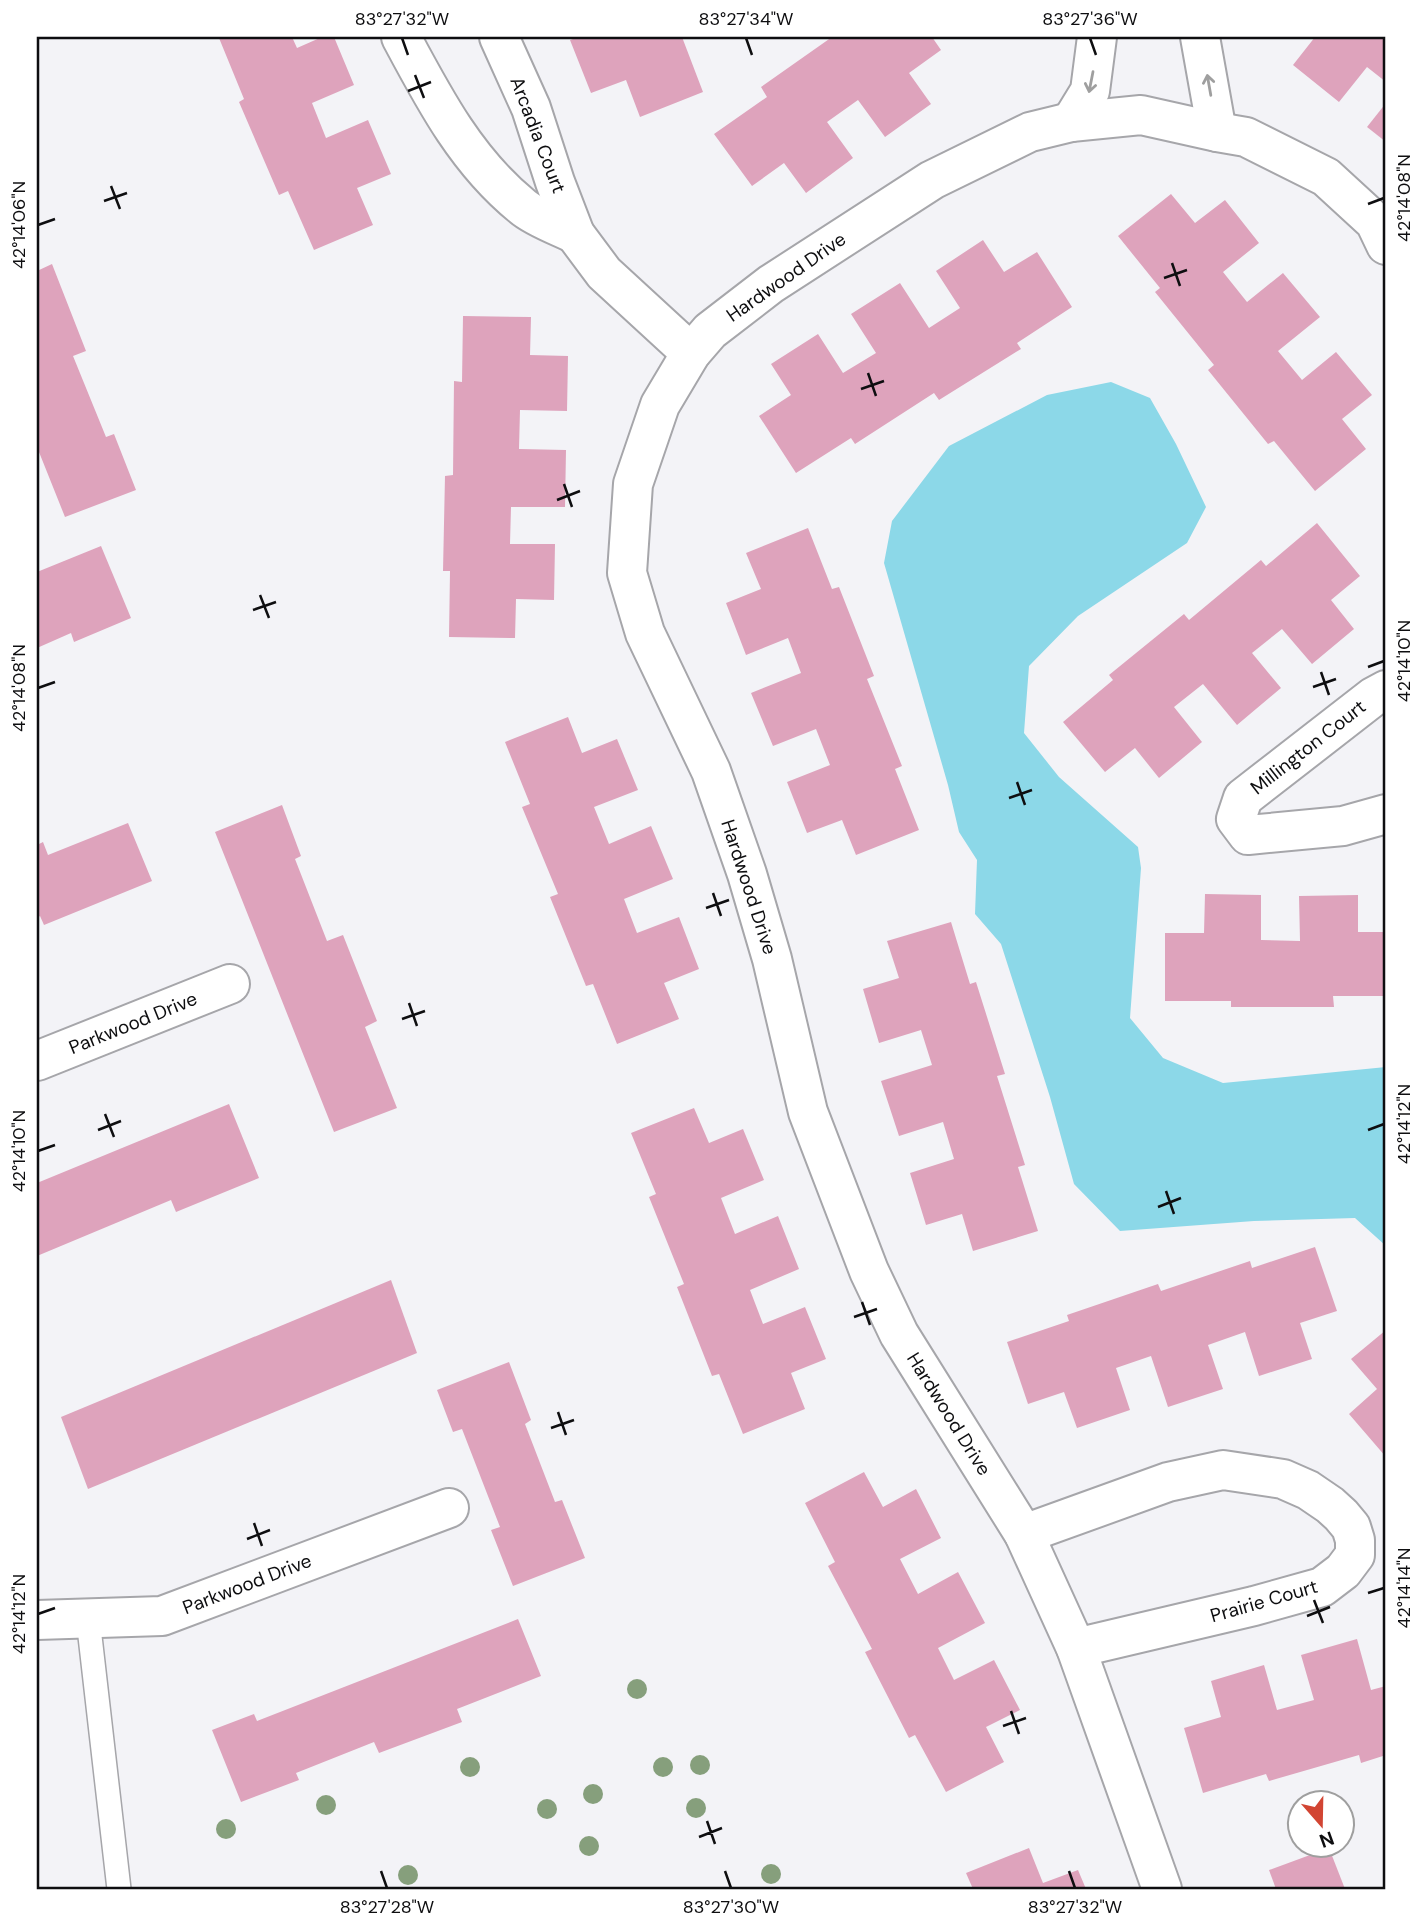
<svg xmlns="http://www.w3.org/2000/svg" width="1423" height="1926" font-family="'DM Sans',sans-serif">
<style>
.water{fill:#8cd8e8}
.building{fill:#dea3bc}
.lines{fill:none;stroke-linecap:round;stroke-linejoin:round}
.lane-casing{stroke:#a6a6aa;stroke-width:26}
.street-casing{stroke:#a6a6aa;stroke-width:42}
.lane{stroke:#fff;stroke-width:23}
.street{stroke:#fff;stroke-width:38}
.tree{fill:#869f7c}
.oneway{stroke:#9f9f9f}
.ticks{fill:none;stroke:#0e0e10;stroke-width:2.5}
.labels{text-anchor:middle;dominant-baseline:central;stroke-width:6;stroke-linejoin:round;paint-order:stroke}
.street-label{font-size:19px;fill:#0e0e10;stroke:#fff}
.neatline{fill:none;stroke:#0e0e10;stroke-width:2.5}
.ticks-label{font-size:18px;text-anchor:middle;fill:#0e0e10}
</style>
<rect width="100%" height="100%" fill="#f3f3f7"/>
<polygon class="water" points="1111,382 1150,398 1176,444 1206,507 1187,543 1078,616 1029,666 1024,733 1059,777 1138,847 1141,868 1130,1018 1163,1058 1223,1083 1386,1067 1386,1246 1355,1218 1254,1221 1120,1231 1074,1184 1050,1097 1001,944 975,914 977,860 959,832 948,785 884,563 892,521 949,446 1047,395"/>
<g class="building">
<polygon points="221,37 292,37 297,48 322,37 334,37 354,85 312,103 326,138 368,120 391,174 357,188 373,225 314,250 288,191 279,195 239,102 244,99 219,38"/>
<polygon points="579,37 682,37 703,92 640,117 626,80 591,93 570,40"/>
<polygon points="832,37 932,37 941,50 909,73 931,104 885,137 858,100 827,122 853,158 806,193 784,163 752,186 714,134 767,97 761,87"/>
<polygon points="1315,37 1386,37 1386,82 1367,67 1339,102 1293,65"/>
<polygon points="1386,103 1386,142 1367,127"/>
<polygon points="1171,194 1195,223 1225,200 1259,243 1223,272 1247,302 1283,273 1320,317 1278,351 1302,380 1336,352 1372,395 1342,419 1366,449 1315,491 1274,441 1268,444 1208,370 1214,365 1155,292 1160,288 1118,236"/>
<polygon points="983,240 1004,272 1037,252 1072,307 1017,343 1021,349 939,400 934,393 855,444 851,438 796,473 759,416 791,395 771,364 818,334 843,373 876,353 851,314 900,283 929,328 960,308 936,271"/>
<polygon points="52,264 86,351 73,356 106,437 114,434 136,490 65,517 37,447 37,271"/>
<polygon points="463,316 531,317 530,355 568,356 567,411 520,410 519,449 566,450 565,507 511,507 510,544 555,544 554,600 516,599 515,638 449,637 450,571 443,571 445,476 453,475 454,381 462,382"/>
<polygon points="1317,523 1360,576 1331,600 1354,629 1312,664 1282,629 1252,653 1281,688 1237,725 1203,684 1174,707 1202,742 1159,778 1135,748 1105,772 1063,722 1113,680 1109,675 1184,614 1189,620 1261,560 1266,566"/>
<polygon points="808,528 832,589 839,587 874,676 867,679 902,766 895,769 919,830 856,855 842,820 807,833 787,782 830,765 816,729 773,746 751,693 801,673 788,638 746,655 726,603 761,589 746,553"/>
<polygon points="101,546 131,618 74,642 71,633 37,648 37,572"/>
<polygon points="568,717 582,753 617,739 638,790 594,807 609,844 651,826 673,879 624,899 637,933 679,917 699,969 664,983 679,1019 617,1044 593,984 586,986 550,897 558,894 522,807 530,804 505,742"/>
<polygon points="282,805 301,856 295,859 327,941 343,935 377,1021 365,1027 397,1108 334,1132 215,832"/>
<polygon points="128,823 152,881 44,925 40,916 37,918 37,845 43,842 48,855"/>
<polygon points="1205,894 1261,895 1261,940 1300,941 1299,896 1358,895 1358,932 1386,932 1386,996 1333,996 1334,1007 1231,1007 1231,1001 1165,1001 1165,933 1204,933"/>
<polygon points="951,922 970,984 976,982 1005,1074 997,1076 1025,1165 1018,1167 1038,1231 973,1251 962,1214 926,1225 910,1173 954,1159 943,1122 899,1136 881,1081 932,1065 921,1030 879,1043 863,989 899,978 887,941"/>
<polygon points="229,1104 259,1178 176,1212 171,1200 37,1256 37,1183"/>
<polygon points="694,1108 709,1143 743,1129 764,1180 721,1198 735,1234 778,1216 799,1269 750,1290 763,1324 805,1307 826,1359 791,1373 805,1409 743,1434 719,1374 712,1376 677,1287 684,1284 649,1197 656,1194 631,1133"/>
<polygon points="1315,1247 1337,1311 1300,1323 1312,1359 1259,1376 1245,1332 1208,1345 1223,1389 1168,1407 1151,1356 1116,1368 1130,1410 1077,1428 1064,1392 1028,1404 1007,1342 1069,1321 1067,1315 1158,1284 1161,1291 1250,1261 1252,1268"/>
<polygon points="391,1280 417,1353 88,1489 61,1417"/>
<polygon points="1386,1330 1386,1457 1349,1414 1377,1389 1351,1359"/>
<polygon points="509,1362 531,1420 525,1424 555,1502 562,1500 585,1558 513,1586 491,1530 500,1527 462,1429 453,1432 437,1390"/>
<polygon points="864,1472 883,1507 916,1489 941,1538 900,1559 918,1594 958,1572 985,1623 938,1648 954,1680 994,1660 1020,1710 986,1727 1004,1762 946,1792 915,1735 909,1738 865,1652 872,1649 828,1566 835,1562 805,1503"/>
<polygon points="518,1619 541,1676 457,1709 462,1722 379,1753 374,1742 296,1773 299,1780 241,1802 212,1730 254,1714 257,1721"/>
<polygon points="1357,1639 1371,1690 1386,1686 1386,1755 1361,1763 1359,1755 1269,1781 1266,1774 1203,1793 1184,1728 1221,1717 1211,1681 1264,1665 1277,1710 1314,1700 1301,1655"/>
<polygon points="1029,1848 1043,1883 1078,1870 1086,1889 973,1889 966,1873"/>
<polygon points="1329,1848 1345,1889 1276,1889 1269,1870"/>
</g>
<g class="lines">
<defs>
<polyline id="lane" points="88,1619 119,1889"/>
<g id="street">
<path d="M401,37C434,99 467,162 523,207C536,218 559,226 575,234"/>
<polyline points="499,37 531,108 555,182 575,234 604,273 691,353"/>
<polyline points="1200,37 1217,132"/>
<polyline points="1071,122 1090,91 1097,37"/>
<polyline points="1386,690 1373,697 1243,798 1236,819 1248,835 1343,826 1386,814"/>
<polyline points="37,1061 230,984"/>
<polyline points="1024,1534 1168,1482 1223,1470 1283,1479 1308,1490 1330,1505 1341,1515 1351,1527 1355,1540 1355,1555 1343,1571 1322,1587 1254,1606 1076,1648"/>
<polyline points="37,1620 162,1616 449,1508"/>
<polyline points="1162,1889 1076,1648 1024,1534 899,1334 869,1271 808,1112 772,959 747,874 711,771 645,633 627,573 633,484 660,405 691,353 710,331 771,284 932,180 1030,132 1071,122 1141,115 1217,132 1246,137 1326,177 1375,222 1386,245"/>
</g>
</defs>
<use href="#lane" class="lane-casing"/>
<use href="#street" class="street-casing"/>
<use href="#lane" class="lane"/>
<use href="#street" class="street"/>
</g>
<g class="tree">
<circle cx="637" cy="1689" r="10"/>
<circle cx="700" cy="1765" r="10"/>
<circle cx="470" cy="1767" r="10"/>
<circle cx="663" cy="1767" r="10"/>
<circle cx="593" cy="1794" r="10"/>
<circle cx="326" cy="1805" r="10"/>
<circle cx="696" cy="1808" r="10"/>
<circle cx="547" cy="1809" r="10"/>
<circle cx="226" cy="1829" r="10"/>
<circle cx="589" cy="1846" r="10"/>
<circle cx="771" cy="1874" r="10"/>
<circle cx="408" cy="1875" r="10"/>
</g>
<defs><path id="oneway-shaft" d="M-6 0H5M1.5-3L5.5 0L1.5 3" fill="none" stroke-width="1.6" stroke-linecap="round" stroke-linejoin="round" transform="scale(1.75)"/></defs>
<g class="oneway">
<use href="#oneway-shaft" transform="translate(1091 82) rotate(101)"/>
<use href="#oneway-shaft" transform="translate(1209 85) rotate(-100)"/>
</g>
<path class="ticks" d="M402,38L408,55M746,38L752,55M1090,38L1096,55M415,75L424,98M408,91L431,82M111,186L120,209M104,201L127,193M1368,204L1384,198M38,225L55,219M1172,263L1180,286M1164,278L1187,270M868,373L876,396M861,389L884,381M564,484L572,507M557,500L580,491M260,595L269,618M253,610L276,602M1368,667L1384,661M1321,672L1329,695M1313,687L1336,679M38,688L55,682M1017,782L1025,805M1009,798L1032,790M713,893L721,916M706,908L729,900M409,1003L417,1026M402,1019L425,1011M105,1114L114,1137M98,1130L121,1121M1368,1130L1384,1124M38,1151L55,1145M1166,1191L1174,1214M1158,1207L1181,1198M862,1302L870,1325M854,1317L877,1309M558,1412L566,1435M551,1428L574,1420M254,1523L262,1546M247,1539L270,1530M1368,1593L1384,1588M1314,1600L1323,1623M38,1614L55,1608M1307,1616L1330,1607M1011,1711L1019,1734M1003,1726L1026,1718M707,1821L715,1844M699,1837L722,1828M381,1871L387,1888M725,1871L731,1888M1069,1871L1075,1888"/>
<g class="labels">
<g class="street-label">
<text transform="translate(538 135) rotate(69)">Arcadia Court</text>
<text transform="translate(786 277) rotate(-35)">Hardwood Drive</text>
<text transform="translate(1308 747) rotate(-38)">Millington Court</text>
<text transform="translate(749 887) rotate(72)">Hardwood Drive</text>
<text transform="translate(133 1023) rotate(-22)">Parkwood Drive</text>
<text transform="translate(949 1414) rotate(58)">Hardwood Drive</text>
<text transform="translate(247 1584) rotate(-21)">Parkwood Drive</text>
<text transform="translate(1264 1601) rotate(-16)">Prairie Court</text>
</g>
</g>
<rect width="1423" height="1926" fill="none" stroke="#ffffff" stroke-width="77"/>
<g transform="translate(1321 1824) rotate(160)"><circle r="33" fill="#ffffff" stroke="#9f9f9f" stroke-width="2"/>
<path d="M0-5L12 26L0 18L-12 26Z" fill="#d24533"/>
<text y="-10" font-size="19" font-weight="bold" text-anchor="middle" fill="#0e0e10">N</text>
</g>
<rect x="38" y="38" width="1346" height="1850" class="neatline"/>
<g class="ticks-label">
<text x="402" y="25">83°27'32"W</text>
<text x="746" y="25">83°27'34"W</text>
<text x="1090" y="25">83°27'36"W</text>
<text transform="translate(1404 198) rotate(-90)" y="6">42°14'08"N</text>
<text transform="translate(19 225) rotate(-90)" y="6">42°14'06"N</text>
<text transform="translate(1404 661) rotate(-90)" y="6">42°14'10"N</text>
<text transform="translate(19 688) rotate(-90)" y="6">42°14'08"N</text>
<text transform="translate(1404 1124) rotate(-90)" y="6">42°14'12"N</text>
<text transform="translate(19 1151) rotate(-90)" y="6">42°14'10"N</text>
<text transform="translate(1404 1588) rotate(-90)" y="6">42°14'14"N</text>
<text transform="translate(19 1614) rotate(-90)" y="6">42°14'12"N</text>
<text x="387" y="1913">83°27'28"W</text>
<text x="731" y="1913">83°27'30"W</text>
<text x="1075" y="1913">83°27'32"W</text>
</g>
</svg>
